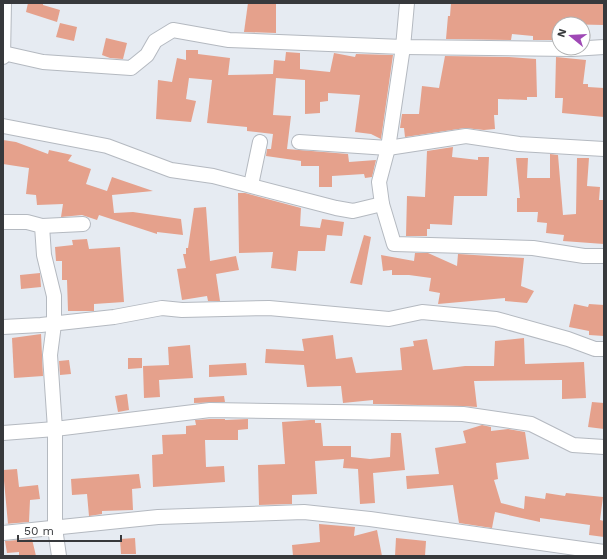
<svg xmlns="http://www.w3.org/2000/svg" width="607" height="559" font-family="'Work Sans',sans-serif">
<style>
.building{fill:#e5a18c}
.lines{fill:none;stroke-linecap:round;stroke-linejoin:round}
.minor-casing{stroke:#b4b9c0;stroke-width:16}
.minor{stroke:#fff;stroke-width:14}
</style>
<rect width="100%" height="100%" fill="#e6ebf2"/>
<g class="building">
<polygon points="28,3 43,3 43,5 60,10 57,22 26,12"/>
<polygon points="248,3 276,3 276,33 244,32"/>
<polygon points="451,3 550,4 604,3 604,25 559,24 559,40 533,40 533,36 512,34 511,40 446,39 448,16 450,16"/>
<polygon points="60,23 77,27 74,41 56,37"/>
<polygon points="106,38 127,43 123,59 110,58 102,55"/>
<polygon points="186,50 198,50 198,54 230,58 228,75 273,74 274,60 285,61 286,52 300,53 300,69 330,72 334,53 355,57 356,54 393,55 381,139 371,134 355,132 360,95 328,93 328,101 320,102 320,113 305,114 305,80 276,78 273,115 291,116 287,149 348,154 349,162 376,160 372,177 365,178 364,174 332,176 332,187 319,187 319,166 301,166 301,161 266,156 267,149 271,149 273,134 247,131 247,127 207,123 212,80 189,78 186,99 196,101 191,122 156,119 158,80 172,82 177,58 186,60"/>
<polygon points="445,56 509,57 536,59 537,97 527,97 527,100 498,99 498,115 494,115 495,129 484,130 465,128 405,137 404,128 400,128 402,114 419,114 422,86 439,88"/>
<polygon points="556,57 586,60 583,84 588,84 588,87 604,88 604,117 562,113 563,98 555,98"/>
<polygon points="3,140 16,142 48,154 49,150 72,155 68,161 91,169 86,184 107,191 112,177 153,191 112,195 114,213 133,212 181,219 183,235 157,232 157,234 99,215 97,220 82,215 61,217 63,204 37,205 36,195 26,194 29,168 3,164"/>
<polygon points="453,147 452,157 478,160 478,157 489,157 487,196 454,196 452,225 430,224 430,229 427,229 427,236 406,236 407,196 425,197 427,151"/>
<polygon points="550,154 558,155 563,215 576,214 577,158 589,158 587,186 600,187 599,200 604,200 604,244 563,241 564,235 546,233 547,223 537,222 538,212 517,212 517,198 520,198 516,158 528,158 527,178 550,178"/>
<polygon points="238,193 245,193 301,208 300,226 320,228 322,219 344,222 342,236 327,235 325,251 298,251 296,271 271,268 273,252 239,253"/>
<polygon points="206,207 210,261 236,256 239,270 216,274 220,301 208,301 207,296 182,300 177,269 186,268 183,254 186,254 186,248 188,248 194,208"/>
<polygon points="364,235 371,237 362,285 350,283"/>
<polygon points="87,239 89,249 120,247 124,302 94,304 94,311 68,311 67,280 62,280 62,261 56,261 55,247 73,245 72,240"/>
<polygon points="415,253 428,253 457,266 458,254 524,258 521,286 534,291 527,303 505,301 505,298 438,304 440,293 429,291 431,278 409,275 392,275 392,270 383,271 381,255 414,261"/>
<polygon points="40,273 41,287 21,289 20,275"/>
<polygon points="574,304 588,307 589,304 604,305 604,336 589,335 589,331 569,327"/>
<polygon points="41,334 43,376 14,378 12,338"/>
<polygon points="333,335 336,359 352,357 356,373 402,370 400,348 414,346 413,341 427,339 433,370 465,366 494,366 495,341 524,338 525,364 584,362 586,398 562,399 562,380 474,381 477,407 463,406 373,404 373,400 343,403 341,386 307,387 304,365 265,363 266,349 304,351 302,339"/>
<polygon points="190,345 193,378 159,380 160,397 144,398 143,366 169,365 168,347"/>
<polygon points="128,358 142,358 142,368 128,369"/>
<polygon points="69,360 71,374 60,375 59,361"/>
<polygon points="246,363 247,375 209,377 209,365"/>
<polygon points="127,394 129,410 118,412 115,396"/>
<polygon points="224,396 225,402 194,403 194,398"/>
<polygon points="592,402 604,403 604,429 588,427"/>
<polygon points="210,419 225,419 225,420 248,419 248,429 238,430 238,440 205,440 206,467 224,466 225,482 153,487 152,455 163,454 162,435 186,434 186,426 196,425 195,420"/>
<polygon points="310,420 315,420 315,423 321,423 323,446 351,446 351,457 370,459 390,457 391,433 401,433 405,470 373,473 375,503 360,504 358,469 343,468 344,459 315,461 317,494 292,495 292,504 259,505 258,465 285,464 282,422"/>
<polygon points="482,425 491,427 491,431 508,429 525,432 529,459 496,463 498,479 494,480 501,503 524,509 525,496 545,499 546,493 565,496 566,493 603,497 600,520 604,521 604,537 589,535 590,525 540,518 540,522 495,512 492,528 459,523 453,485 407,489 406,476 439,474 435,448 466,443 463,431"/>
<polygon points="17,469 19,487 38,485 40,499 30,500 29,522 4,524 8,524 3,470"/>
<polygon points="139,474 141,488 132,489 133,510 102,511 102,514 89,516 87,494 72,495 71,479"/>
<polygon points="319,524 355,527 354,536 377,530 382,556 293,556 292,545 320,542"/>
<polygon points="135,538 136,554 121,554 120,539"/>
<polygon points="396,538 426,541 425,556 395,556"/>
<polygon points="32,539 36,556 19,556 19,552 7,553 5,541"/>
</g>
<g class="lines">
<defs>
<g id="minor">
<polyline points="407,3 403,47 388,148 379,182 382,204 394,244 533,248 584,256 604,256"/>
<polyline points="3,53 43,62 131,68 147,55 155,41 173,30 229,40 403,47 572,49 604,47"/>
<polyline points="3,57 4,3"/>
<polyline points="3,126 107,146 171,170 213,176 336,208 353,211 382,204"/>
<polyline points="299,142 388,148 466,136 519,144 604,149"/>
<polyline points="251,185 260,142"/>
<polyline points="3,222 27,222 42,226 44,255 54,296 54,324 50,355 55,429 55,528 59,556"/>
<polyline points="42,226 83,224"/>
<polyline points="3,327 41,325 114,317 162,308 182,310 269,308 389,319 422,312 496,319 568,339 595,349 604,349"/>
<polyline points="3,433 55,429 210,410 463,414 531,424 573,445 604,447"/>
<polyline points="3,533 158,517 304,512 370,519 604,552"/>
</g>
</defs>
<use href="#minor" class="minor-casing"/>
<use href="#minor" class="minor"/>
</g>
<rect width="607" height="559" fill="none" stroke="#37393c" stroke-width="8"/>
<g transform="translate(571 36) rotate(288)"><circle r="19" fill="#ffffff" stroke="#afb0b1"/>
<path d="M0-3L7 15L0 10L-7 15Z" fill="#9f48b5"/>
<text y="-6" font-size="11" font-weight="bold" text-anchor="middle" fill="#37393c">N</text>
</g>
<path d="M18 535v6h103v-6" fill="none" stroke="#37393c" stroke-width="2"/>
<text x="24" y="535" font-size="12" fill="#37393c" stroke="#ffffff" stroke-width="3" paint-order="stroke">50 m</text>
</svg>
